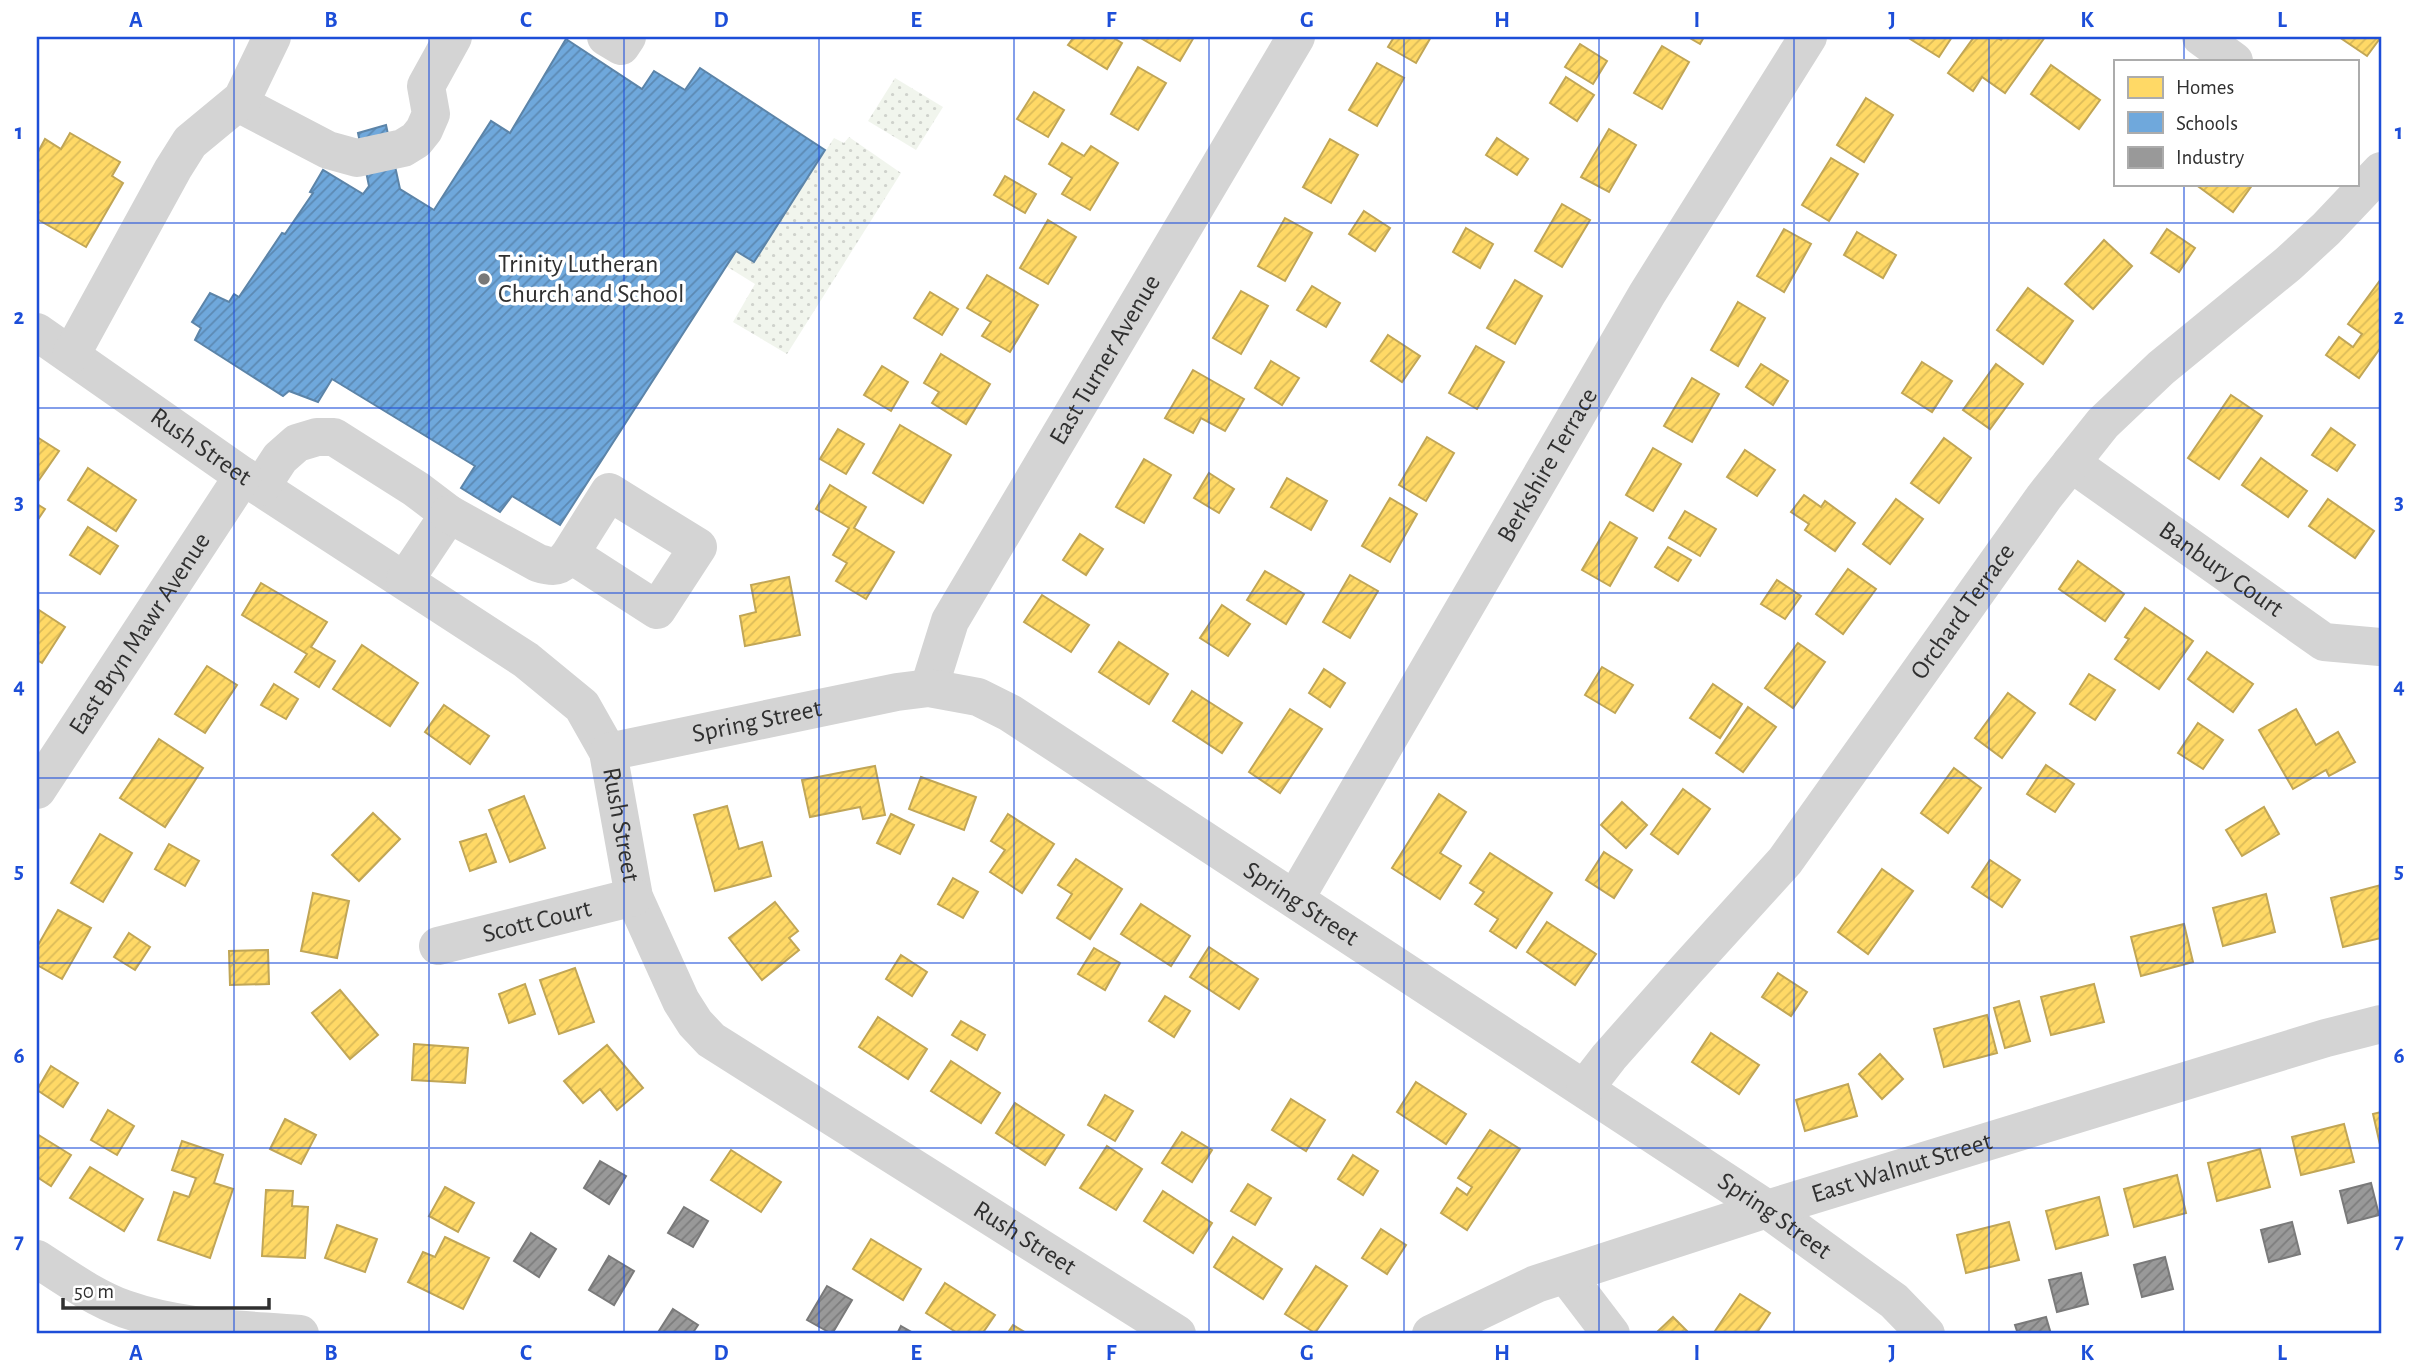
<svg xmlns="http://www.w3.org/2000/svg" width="2418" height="1371" font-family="'Alegreya Sans',sans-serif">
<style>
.park{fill:url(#park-dots)}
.homes{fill:url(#homes-hatch);stroke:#c1a656;stroke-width:2}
.schools{fill:url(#schools-hatch);stroke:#5c84a8;stroke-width:2}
.industry{fill:url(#industry-hatch);stroke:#7a7a7a;stroke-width:2}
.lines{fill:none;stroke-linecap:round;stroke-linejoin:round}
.minor{stroke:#d4d4d4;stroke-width:38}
.grid{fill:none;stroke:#1d4ed8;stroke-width:2;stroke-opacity:0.55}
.poi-dot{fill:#787878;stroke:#fff;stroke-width:2.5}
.labels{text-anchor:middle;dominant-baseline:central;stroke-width:7;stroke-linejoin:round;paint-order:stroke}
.poi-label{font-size:26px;fill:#303030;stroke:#fff;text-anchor:start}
.street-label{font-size:26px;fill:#303030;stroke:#fff}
.neatline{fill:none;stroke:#1d4ed8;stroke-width:2.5}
.grid-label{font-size:23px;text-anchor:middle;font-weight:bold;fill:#1d4ed8}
</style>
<defs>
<pattern id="park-dots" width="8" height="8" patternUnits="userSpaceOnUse" patternTransform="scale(1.75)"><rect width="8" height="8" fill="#f1f5ed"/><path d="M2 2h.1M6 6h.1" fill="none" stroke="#cfd2cc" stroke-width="1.8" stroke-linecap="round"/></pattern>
<pattern id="homes-hatch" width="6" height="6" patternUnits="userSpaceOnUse" patternTransform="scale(1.75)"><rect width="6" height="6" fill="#ffd966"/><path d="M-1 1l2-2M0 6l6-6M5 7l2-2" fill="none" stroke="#dbbb59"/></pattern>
<pattern id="schools-hatch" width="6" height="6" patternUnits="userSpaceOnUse" patternTransform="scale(1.75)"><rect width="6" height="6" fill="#6fa8dc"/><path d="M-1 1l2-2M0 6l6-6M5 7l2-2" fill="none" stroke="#5c89b3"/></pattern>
<pattern id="industry-hatch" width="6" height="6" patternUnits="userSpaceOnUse" patternTransform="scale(1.75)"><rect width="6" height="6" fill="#999"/><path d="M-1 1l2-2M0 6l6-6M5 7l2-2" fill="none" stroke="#7d7d7d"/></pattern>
</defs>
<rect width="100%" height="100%" fill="#fff"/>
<g class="park">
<polygon points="895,78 943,107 916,150 868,121"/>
<polygon points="849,137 901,173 787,354 733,322 755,284 726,266 736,251 754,261 834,138 844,143"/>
</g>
<g class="homes">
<polygon points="1074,37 1112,37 1122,43 1107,69 1068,45"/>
<polygon points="1139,37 1194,37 1180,61"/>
<polygon points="1394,37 1431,37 1416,63 1388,47"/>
<polygon points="1688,37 1704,37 1700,44"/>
<polygon points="1907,37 1952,37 1939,57"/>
<polygon points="1974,37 1996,37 2001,40 2003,37 2045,37 2005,93 1982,77 1973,91 1948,73"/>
<polygon points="2339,37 2381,37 2367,56"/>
<polygon points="1580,44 1607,61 1593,84 1565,67"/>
<polygon points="1662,46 1689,62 1662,109 1634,93"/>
<polygon points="1377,63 1404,78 1377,126 1349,110"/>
<polygon points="2051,65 2100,100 2079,129 2031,94"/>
<polygon points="1138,67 1166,83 1138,130 1111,114"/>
<polygon points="1566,77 1594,95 1577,121 1550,103"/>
<polygon points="1034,92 1064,110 1048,137 1017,119"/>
<polygon points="1866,98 1893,115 1864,162 1837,145"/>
<polygon points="1609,129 1636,145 1609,192 1581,177"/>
<polygon points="70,133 120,162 112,176 123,183 86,247 37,219 37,154 45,139 61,149"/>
<polygon points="1497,138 1528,159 1517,175 1486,155"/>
<polygon points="1330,139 1358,155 1331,203 1303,187"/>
<polygon points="1062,143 1084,156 1091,146 1118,163 1090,210 1062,194 1072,178 1049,164"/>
<polygon points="1831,158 1858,174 1829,221 1802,205"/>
<polygon points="1005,176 1036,194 1025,213 994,195"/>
<polygon points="2195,184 2253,184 2233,212"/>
<polygon points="1562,204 1590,220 1562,267 1535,251"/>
<polygon points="1364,211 1390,228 1375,251 1349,234"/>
<polygon points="1285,218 1312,233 1285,281 1258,266"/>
<polygon points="1048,220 1076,237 1048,284 1020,268"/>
<polygon points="1466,228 1493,244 1480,268 1453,252"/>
<polygon points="1784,229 1811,244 1784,292 1757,276"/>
<polygon points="2167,229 2195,248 2179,272 2151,253"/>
<polygon points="1857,232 1896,255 1883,278 1844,255"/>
<polygon points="2104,240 2132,266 2093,309 2065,284"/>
<polygon points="987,275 1038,305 1010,352 982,336 991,322 967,308"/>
<polygon points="2381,279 2381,347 2359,378 2326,355 2339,337 2353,347 2362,334 2348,324"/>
<polygon points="1515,280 1542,296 1515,344 1487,328"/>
<polygon points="1312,286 1340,303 1326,327 1297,310"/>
<polygon points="2028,288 2073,321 2043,364 1997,330"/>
<polygon points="1241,291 1268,306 1241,354 1213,338"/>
<polygon points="930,292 958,309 942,335 914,318"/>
<polygon points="1738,302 1765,318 1738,366 1711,350"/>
<polygon points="1388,335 1420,356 1402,382 1371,361"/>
<polygon points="1476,346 1504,362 1477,409 1449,393"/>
<polygon points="941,354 990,384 966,424 932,403 939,392 924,383"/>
<polygon points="1271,361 1299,378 1282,405 1255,388"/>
<polygon points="1922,362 1952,381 1932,412 1902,393"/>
<polygon points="1761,364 1788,381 1773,405 1746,387"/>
<polygon points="1996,364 2023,384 1990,429 1963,410"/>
<polygon points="882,366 908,382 891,411 864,395"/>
<polygon points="1193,370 1244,399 1225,431 1201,418 1193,433 1165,418"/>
<polygon points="1692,378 1719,394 1692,442 1664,426"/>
<polygon points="2231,395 2262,416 2219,479 2188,458"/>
<polygon points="900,425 951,455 923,503 873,473"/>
<polygon points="2331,428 2355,445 2337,471 2312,455"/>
<polygon points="838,429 864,444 846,474 820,459"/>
<polygon points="37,437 59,451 39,480 37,478"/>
<polygon points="1427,437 1454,453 1426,501 1399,485"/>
<polygon points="1944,438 1971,458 1939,503 1911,483"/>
<polygon points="1653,448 1681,464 1653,511 1626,495"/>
<polygon points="1745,450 1775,470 1757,496 1727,477"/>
<polygon points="2261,458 2307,491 2288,517 2242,485"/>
<polygon points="1144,459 1171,475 1144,523 1116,507"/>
<polygon points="88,468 136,500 116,531 68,500"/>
<polygon points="1209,473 1234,489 1219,513 1194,498"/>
<polygon points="1287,478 1327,501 1311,530 1271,507"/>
<polygon points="830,485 866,507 854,528 894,552 866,599 836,581 847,563 833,555 849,528 816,509"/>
<polygon points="1804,495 1821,507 1825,501 1855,523 1835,551 1805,530 1809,524 1791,512"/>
<polygon points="1390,498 1417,514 1390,562 1362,546"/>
<polygon points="1896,499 1923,519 1890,564 1863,544"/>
<polygon points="2328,499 2374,531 2355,558 2309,526"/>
<polygon points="37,504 45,509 37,521"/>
<polygon points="1685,511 1716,529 1700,556 1669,538"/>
<polygon points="1610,522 1637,538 1610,586 1582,570"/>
<polygon points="88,527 118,546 100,574 70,555"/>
<polygon points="1080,534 1103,549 1086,575 1063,560"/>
<polygon points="1668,547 1691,560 1678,581 1655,567"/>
<polygon points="2078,561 2124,594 2105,621 2059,589"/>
<polygon points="1848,569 1876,589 1843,634 1816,614"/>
<polygon points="1265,571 1304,594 1286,624 1247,600"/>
<polygon points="1350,575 1378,591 1350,638 1323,622"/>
<polygon points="789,577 800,635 745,646 740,616 756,612 751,585"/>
<polygon points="1777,580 1801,596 1785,619 1761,604"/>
<polygon points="261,583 327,622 311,647 335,661 319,687 295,672 307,654 242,615"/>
<polygon points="1042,595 1089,625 1071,652 1024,622"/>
<polygon points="1222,605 1250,624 1228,656 1200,638"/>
<polygon points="2145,608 2193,641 2159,689 2115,659 2129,639 2125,637"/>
<polygon points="39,610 65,627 42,663 37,660"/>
<polygon points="1119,642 1168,674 1149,704 1099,672"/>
<polygon points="1798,643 1825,662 1793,708 1765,688"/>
<polygon points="362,645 418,683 390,726 333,689"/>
<polygon points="2207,652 2253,684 2233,712 2188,679"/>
<polygon points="207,666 237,685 205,733 175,714"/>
<polygon points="1602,667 1633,685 1615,713 1585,695"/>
<polygon points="1324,669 1345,683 1330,707 1309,693"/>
<polygon points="2089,674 2115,690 2095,720 2070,704"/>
<polygon points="274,684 298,699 286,719 261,705"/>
<polygon points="1713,684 1742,704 1720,738 1690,718"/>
<polygon points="1192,691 1242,723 1222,753 1173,721"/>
<polygon points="2008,693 2035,713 2002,758 1975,738"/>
<polygon points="444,705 489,736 470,764 425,732"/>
<polygon points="1748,707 1776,727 1743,772 1716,753"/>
<polygon points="1290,709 1322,729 1280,793 1249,772"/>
<polygon points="2296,709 2316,745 2338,732 2355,762 2329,776 2326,770 2293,789 2259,730"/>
<polygon points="2198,723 2223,740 2203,769 2178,753"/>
<polygon points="159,739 203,768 165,827 120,798"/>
<polygon points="2046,765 2074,784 2055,812 2027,794"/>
<polygon points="875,766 885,815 863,819 860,807 810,817 802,780"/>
<polygon points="1954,768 1981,788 1948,833 1921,813"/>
<polygon points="921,777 976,797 964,830 909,809"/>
<polygon points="1683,789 1710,809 1678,854 1651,834"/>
<polygon points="1439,794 1466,812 1440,853 1461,866 1440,899 1392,868"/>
<polygon points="524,796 545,848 510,862 489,810"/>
<polygon points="1622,802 1647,825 1626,848 1601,825"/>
<polygon points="727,806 739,849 762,842 771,876 715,891 694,815"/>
<polygon points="2264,807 2279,834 2242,856 2226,830"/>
<polygon points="373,813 400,839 359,881 332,855"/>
<polygon points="891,814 914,825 900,854 877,843"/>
<polygon points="1008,814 1054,844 1022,893 990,872 1005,850 991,841"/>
<polygon points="100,834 132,853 103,902 71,883"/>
<polygon points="486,834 496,862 470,871 460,842"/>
<polygon points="169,844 199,861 185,886 155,869"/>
<polygon points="1604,852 1632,870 1614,898 1586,880"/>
<polygon points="1490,853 1552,893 1516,948 1490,931 1498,919 1475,904 1484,892 1470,883"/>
<polygon points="1076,859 1122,889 1090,939 1057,918 1072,894 1058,885"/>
<polygon points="1990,860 2020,880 2002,907 1972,887"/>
<polygon points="1882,869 1913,891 1868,954 1838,932"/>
<polygon points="953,878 978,892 963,918 938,904"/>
<polygon points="2381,885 2381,938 2343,947 2331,898"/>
<polygon points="313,893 349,901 337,958 301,951"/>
<polygon points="2266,894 2275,932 2223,946 2213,908"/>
<polygon points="775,902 798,931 789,938 799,950 762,980 729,938"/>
<polygon points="1141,904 1190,936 1171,966 1121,934"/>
<polygon points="58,910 91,928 62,979 37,965 37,947"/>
<polygon points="1547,922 1596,954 1575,985 1527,952"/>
<polygon points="2184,924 2193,962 2141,976 2131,937"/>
<polygon points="129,933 150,947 135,970 114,957"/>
<polygon points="1209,947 1258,979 1239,1009 1190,977"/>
<polygon points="1094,948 1120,963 1105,990 1078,974"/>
<polygon points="268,950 269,984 230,985 229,951"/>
<polygon points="901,955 927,972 912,996 886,979"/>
<polygon points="575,968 594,1022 559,1034 540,980"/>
<polygon points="1778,973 1807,992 1791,1016 1762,997"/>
<polygon points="525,984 535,1014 509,1023 499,994"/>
<polygon points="2094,984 2104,1022 2051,1035 2041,997"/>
<polygon points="340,990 378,1035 350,1059 312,1013"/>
<polygon points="1165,996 1190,1011 1174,1037 1149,1021"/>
<polygon points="2019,1001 2030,1041 2005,1048 1994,1008"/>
<polygon points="1987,1015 1997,1053 1944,1067 1934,1029"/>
<polygon points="878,1017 927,1049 908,1079 859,1047"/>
<polygon points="961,1021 985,1035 977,1050 952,1035"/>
<polygon points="1711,1033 1759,1065 1739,1094 1692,1062"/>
<polygon points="414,1044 468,1048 465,1083 412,1080"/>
<polygon points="607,1045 643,1088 617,1110 600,1089 583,1103 564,1081"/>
<polygon points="1880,1054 1903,1079 1882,1099 1859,1074"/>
<polygon points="951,1061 1000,1093 981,1123 931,1091"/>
<polygon points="51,1066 78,1083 63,1107 37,1090"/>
<polygon points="1416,1082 1466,1114 1446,1144 1397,1112"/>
<polygon points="1848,1084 1857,1116 1805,1131 1796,1100"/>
<polygon points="1105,1095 1133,1111 1115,1141 1088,1125"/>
<polygon points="1291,1099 1325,1120 1306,1151 1272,1130"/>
<polygon points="1015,1103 1064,1135 1045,1165 996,1133"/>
<polygon points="108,1110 134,1126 117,1155 91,1140"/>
<polygon points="2381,1112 2381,1149 2373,1114"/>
<polygon points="285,1119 316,1135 301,1164 270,1149"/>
<polygon points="2344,1124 2354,1162 2301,1175 2292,1137"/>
<polygon points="1490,1130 1520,1149 1467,1230 1441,1213 1457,1188 1467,1195 1472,1187 1458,1178"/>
<polygon points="1182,1132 1212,1150 1192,1182 1162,1163"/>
<polygon points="37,1134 71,1155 51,1186 37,1177"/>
<polygon points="182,1141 223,1155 214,1183 233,1189 210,1258 158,1240 174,1192 189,1197 196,1178 172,1170"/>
<polygon points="1107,1146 1142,1169 1116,1210 1080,1188"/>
<polygon points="2260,1149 2270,1187 2217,1201 2208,1163"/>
<polygon points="731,1150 781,1182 761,1212 711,1180"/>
<polygon points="1353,1155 1378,1171 1363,1195 1338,1179"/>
<polygon points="90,1167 143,1199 124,1231 70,1198"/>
<polygon points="2177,1175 2186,1213 2134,1227 2124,1189"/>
<polygon points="1248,1184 1271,1198 1255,1225 1231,1211"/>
<polygon points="445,1187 474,1203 458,1232 429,1216"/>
<polygon points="266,1190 293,1191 292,1206 308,1207 305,1258 262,1256"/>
<polygon points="1163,1191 1212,1223 1193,1253 1144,1221"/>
<polygon points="2099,1197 2108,1235 2056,1249 2046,1211"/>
<polygon points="2009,1222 2019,1260 1966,1273 1957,1235"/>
<polygon points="337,1225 377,1239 365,1272 325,1258"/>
<polygon points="1381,1229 1406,1245 1387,1274 1362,1258"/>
<polygon points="445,1237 489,1258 463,1309 408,1282 423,1252 435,1257"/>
<polygon points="1233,1237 1282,1269 1263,1299 1214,1267"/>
<polygon points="871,1239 921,1269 903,1300 853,1269"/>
<polygon points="1316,1266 1347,1286 1315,1333 1285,1314"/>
<polygon points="945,1283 995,1315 982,1334 959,1334 926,1313"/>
<polygon points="1740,1294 1770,1313 1756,1334 1713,1334"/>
<polygon points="1673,1317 1690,1334 1655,1334"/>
<polygon points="1013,1325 1028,1334 1007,1334"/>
</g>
<polygon class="schools" points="566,39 642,89 654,71 685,90 700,68 825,150 754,262 736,251 560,525 512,496 500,512 461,488 475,466 332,379 318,402 289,391 283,396 195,340 201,328 192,322 210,293 229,302 234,294 239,297 282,233 285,234 313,193 310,192 323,170 363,194 369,186 358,133 386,125 400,189 434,210 491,121 510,133"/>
<g class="industry">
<polygon points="600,1161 626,1176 609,1204 584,1188"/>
<polygon points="2371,1183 2379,1215 2348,1223 2340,1191"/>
<polygon points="684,1207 708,1221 693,1247 668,1233"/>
<polygon points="2292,1222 2300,1254 2269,1262 2261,1230"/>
<polygon points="531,1233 556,1249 539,1277 514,1261"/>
<polygon points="609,1256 634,1271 614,1305 589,1290"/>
<polygon points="2165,1257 2173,1289 2142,1297 2134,1265"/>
<polygon points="2081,1273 2088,1304 2057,1312 2049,1280"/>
<polygon points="827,1286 852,1300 832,1334 807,1320"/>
<polygon points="673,1309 698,1325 692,1334 657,1334"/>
<polygon points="2046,1317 2051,1334 2018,1334 2015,1325"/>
<polygon points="901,1326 915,1334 897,1334"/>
</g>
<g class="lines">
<g class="minor">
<polyline points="606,37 621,46 627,37"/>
<polyline points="2201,37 2234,61"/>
<polyline points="238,103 328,150 357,158 403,148 416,140 424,130 431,114 426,86 453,37"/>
<path id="s1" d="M37,332L243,476L526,660L582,706L608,752L634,897L681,1001L695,1023L711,1040L1177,1334"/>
<polyline points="71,355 173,169 190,142 242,99 272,37"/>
<path id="s2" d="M2071,463L2324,642L2380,647"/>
<polyline points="261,487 280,458 297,443 317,437 334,437 416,489 449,514 405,580"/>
<path d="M449,514L538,563C554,568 560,568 570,554L657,610L698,547L609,492L570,554"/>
<path id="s3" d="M929,688L950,621L1296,37"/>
<path id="s4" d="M608,752L897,692L929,688L978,697L1010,713L1767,1209L1894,1301L1926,1334"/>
<path id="s5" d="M37,790L243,476"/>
<path id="s6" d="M1295,899L1647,294L1808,37"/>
<path id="s7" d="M438,946L634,897"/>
<path id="s8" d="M1585,1088L1609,1057L1686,970L1785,861L2044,497L2103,423L2161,368L2288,264L2326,229L2381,171"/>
<path d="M37,1259C65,1277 94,1298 125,1309C182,1329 240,1329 300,1334"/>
<polyline points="1566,1275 1611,1334"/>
<path id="s9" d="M1431,1334L1536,1284L1767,1209L2326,1038L2381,1024"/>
</g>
</g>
<path class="grid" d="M234,37V1334M429,37V1334M624,37V1334M819,37V1334M1014,37V1334M1209,37V1334M1404,37V1334M1599,37V1334M1794,37V1334M1989,37V1334M2184,37V61M2184,184V1334M37,223H2381M37,408H2381M37,593H2381M37,778H2381M37,963H2381M37,1148H2381"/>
<circle class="poi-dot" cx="484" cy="279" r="7"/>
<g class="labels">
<g class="poi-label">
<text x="498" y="264">Trinity Lutheran<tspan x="498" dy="30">Church and School</tspan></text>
</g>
<g class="street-label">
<text stroke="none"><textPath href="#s3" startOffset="374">East Turner Avenue</textPath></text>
<text stroke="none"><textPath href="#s1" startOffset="200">Rush Street</textPath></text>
<text stroke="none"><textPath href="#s6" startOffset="502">Berkshire Terrace</textPath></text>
<text stroke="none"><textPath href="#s2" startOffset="184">Banbury Court</textPath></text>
<text stroke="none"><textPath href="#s8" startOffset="609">Orchard Terrace</textPath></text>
<text stroke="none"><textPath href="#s5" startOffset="187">East Bryn Mawr Avenue</textPath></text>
<text stroke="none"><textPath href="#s4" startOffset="152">Spring Street</textPath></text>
<text stroke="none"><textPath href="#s1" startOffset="788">Rush Street</textPath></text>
<text stroke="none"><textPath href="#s4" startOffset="761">Spring Street</textPath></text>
<text stroke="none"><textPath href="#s7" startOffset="102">Scott Court</textPath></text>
<text stroke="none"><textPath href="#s9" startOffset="500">East Walnut Street</textPath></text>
<text stroke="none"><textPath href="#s4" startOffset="1328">Spring Street</textPath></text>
<text stroke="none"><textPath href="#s1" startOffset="1396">Rush Street</textPath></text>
</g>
</g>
<rect width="2418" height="1371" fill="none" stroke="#ffffff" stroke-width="77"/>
<rect x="2114" y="60" width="245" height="126" fill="#ffffff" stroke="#acacac" stroke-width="2"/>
<rect x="2128" y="77" width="35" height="21" fill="#ffd966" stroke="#acacac" stroke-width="2"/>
<text x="2176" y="94" font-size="21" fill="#303030">Homes</text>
<rect x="2128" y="112" width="35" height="21" fill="#6fa8dc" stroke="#acacac" stroke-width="2"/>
<text x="2176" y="130" font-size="21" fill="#303030">Schools</text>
<rect x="2128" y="147" width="35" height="21" fill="#999999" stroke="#acacac" stroke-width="2"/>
<text x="2176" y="164" font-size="21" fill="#303030">Industry</text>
<path d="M63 1298v10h206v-10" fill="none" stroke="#303030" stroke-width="3.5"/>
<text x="74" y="1298" font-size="21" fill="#303030" stroke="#ffffff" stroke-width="5" paint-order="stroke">50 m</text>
<rect x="38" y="38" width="2342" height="1294" class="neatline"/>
<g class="grid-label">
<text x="136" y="27">A</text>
<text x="331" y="27">B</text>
<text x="526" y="27">C</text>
<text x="721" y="27">D</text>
<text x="916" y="27">E</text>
<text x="1111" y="27">F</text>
<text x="1307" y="27">G</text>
<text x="1502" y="27">H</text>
<text x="1697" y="27">I</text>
<text x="1892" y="27">J</text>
<text x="2087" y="27">K</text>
<text x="2282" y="27">L</text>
<text x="19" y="139">1</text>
<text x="2399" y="139">1</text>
<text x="19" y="324">2</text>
<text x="2399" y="324">2</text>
<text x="19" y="509">3</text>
<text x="2399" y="509">3</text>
<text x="19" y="693">4</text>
<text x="2399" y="693">4</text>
<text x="19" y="878">5</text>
<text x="2399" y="878">5</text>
<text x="19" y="1063">6</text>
<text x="2399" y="1063">6</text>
<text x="19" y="1248">7</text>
<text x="2399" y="1248">7</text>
<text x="136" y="1360">A</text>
<text x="331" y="1360">B</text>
<text x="526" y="1360">C</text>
<text x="721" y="1360">D</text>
<text x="916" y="1360">E</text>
<text x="1111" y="1360">F</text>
<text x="1307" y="1360">G</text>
<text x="1502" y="1360">H</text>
<text x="1697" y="1360">I</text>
<text x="1892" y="1360">J</text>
<text x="2087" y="1360">K</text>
<text x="2282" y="1360">L</text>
</g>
</svg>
